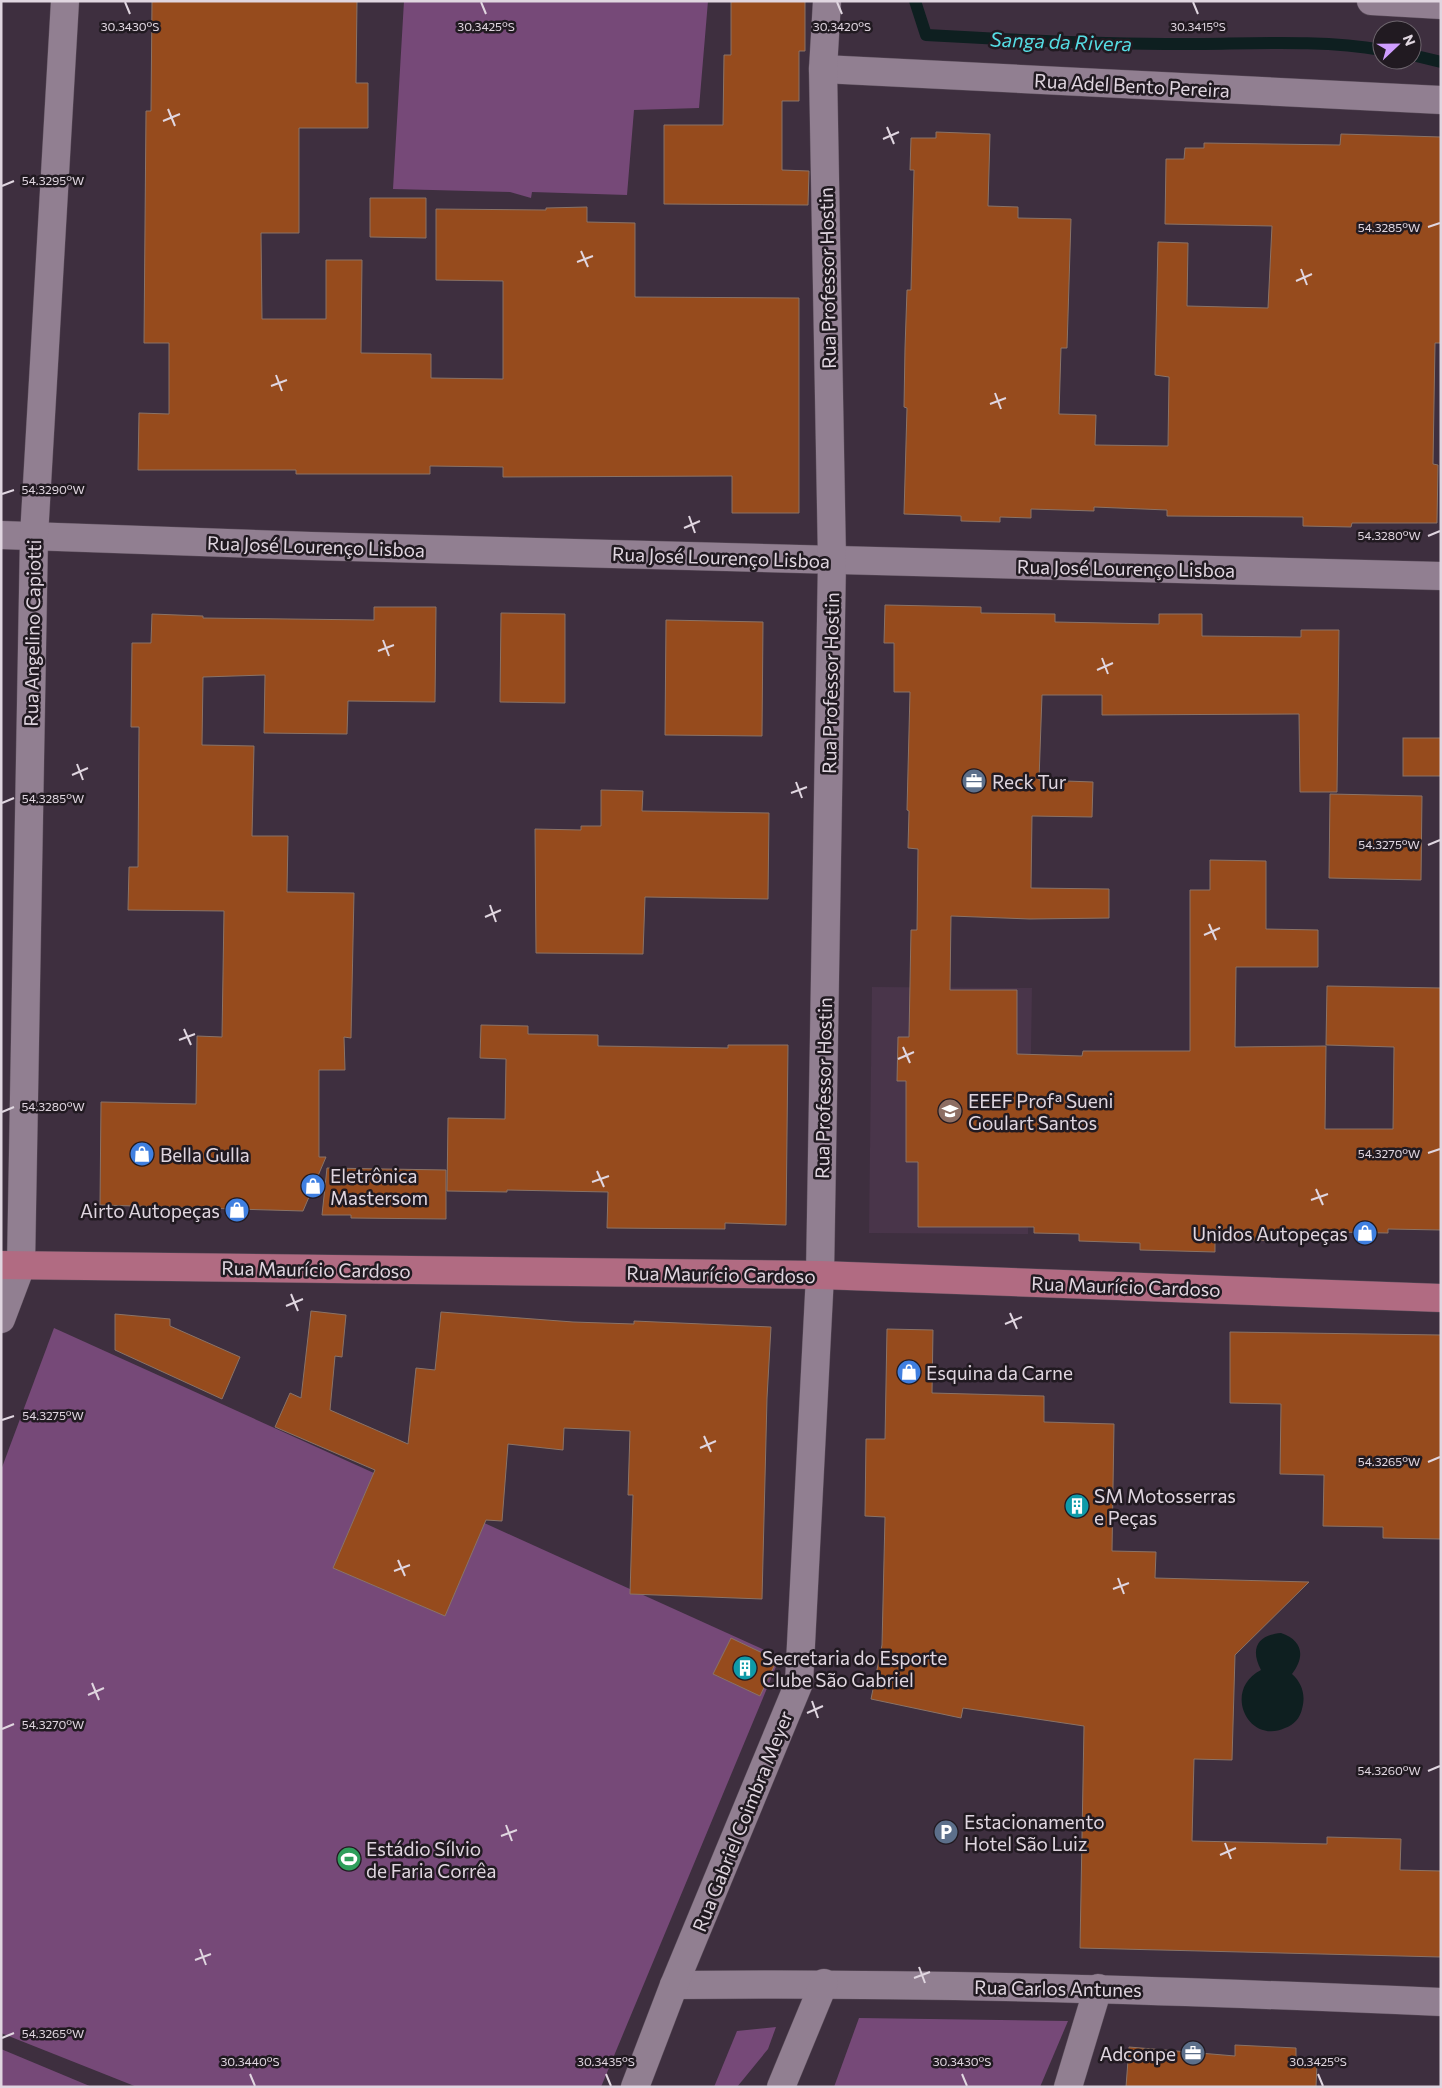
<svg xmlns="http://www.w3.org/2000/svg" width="1442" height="2088" font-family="Commissioner,sans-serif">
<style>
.built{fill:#49354a}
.green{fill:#764978}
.water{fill:#0e1f20}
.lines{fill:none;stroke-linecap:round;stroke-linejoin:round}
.stream{stroke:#0e1f20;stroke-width:12}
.building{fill:#964b1d;stroke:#8a7367}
.minor-casing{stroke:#594c59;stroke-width:29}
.major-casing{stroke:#594c59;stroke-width:29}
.minor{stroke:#917f91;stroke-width:28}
.major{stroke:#b16b82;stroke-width:28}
.ticks{fill:none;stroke:#e0d6e0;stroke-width:2}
.labels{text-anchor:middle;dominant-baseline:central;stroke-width:5;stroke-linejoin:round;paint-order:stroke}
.street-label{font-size:19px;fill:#e0d6e0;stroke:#211a21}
.poi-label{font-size:19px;fill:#e0d6e0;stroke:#211a21;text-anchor:start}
.water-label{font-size:20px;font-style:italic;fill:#55dde4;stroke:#211a21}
.ticks-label{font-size:12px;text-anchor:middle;fill:#e0d6e0;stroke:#211a21;stroke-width:5;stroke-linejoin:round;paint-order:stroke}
</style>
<rect width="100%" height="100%" fill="#3e2f3f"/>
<polygon class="built" points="872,987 1032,988 1028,1234 869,1233"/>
<g class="green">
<polygon points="404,1 708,1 699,108 634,110 627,195 532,192 531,198 510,192 393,189"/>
<polygon points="54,1328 780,1657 601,2087 137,2087 1,2033 1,1470"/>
<polygon points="859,2018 1068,2021 1040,2087 834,2087"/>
<polygon points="776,2027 768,2049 737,2087 714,2087 737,2031"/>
<polygon points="1,2049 92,2087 1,2087"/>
</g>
<path class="water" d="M1281,1633C1302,1640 1306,1656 1292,1674C1302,1683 1306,1695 1302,1709C1300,1718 1294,1725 1285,1728C1248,1745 1222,1690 1261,1670C1250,1649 1257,1635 1281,1633Z"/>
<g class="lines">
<g class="stream">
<path d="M915,1L926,35C1012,40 1098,44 1184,44C1247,44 1321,39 1382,50"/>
<polyline points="1412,55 1441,62"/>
</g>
</g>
<g class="building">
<polygon points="152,1 357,1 356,83 368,83 368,128 299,128 299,233 261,233 262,319 326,319 326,260 362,260 361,353 431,354 431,378 503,379 503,281 436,280 436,209 546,210 546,208 587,207 587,222 635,223 635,297 799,298 799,513 732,513 732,476 503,477 503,467 430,466 430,474 296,474 296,470 138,470 139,413 169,414 169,343 144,343 146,111 151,111"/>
<polygon points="731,1 805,1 805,51 799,51 799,101 782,101 782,170 809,171 808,205 664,204 664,125 723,125 724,55 731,55"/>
<polygon points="936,132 990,134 988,206 1018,207 1018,218 1071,219 1067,348 1061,348 1059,414 1096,415 1095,445 1168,446 1169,377 1155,375 1158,242 1188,243 1187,306 1268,308 1272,226 1165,224 1166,159 1184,159 1185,148 1204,148 1204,143 1340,145 1341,134 1441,137 1441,343 1435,343 1433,464 1438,465 1437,523 1352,523 1351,527 1303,526 1303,517 1167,516 1167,510 1094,507 1094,511 1031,509 1031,518 1000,517 1000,522 961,521 961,516 904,514 907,408 904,407 905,348 907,290 911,290 914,170 910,170 911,138 936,138"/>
<polygon points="370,198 426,198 426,238 370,237"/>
<polygon points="885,605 981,607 981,613 1055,614 1055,622 1159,624 1159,614 1202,614 1202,636 1301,637 1301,630 1339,630 1337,792 1300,792 1299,714 1102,715 1102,695 1042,695 1039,780 1093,782 1092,817 1032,816 1031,888 1109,889 1109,918 1030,919 951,916 950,990 1017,990 1017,1054 1082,1056 1083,1051 1190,1051 1190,890 1210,890 1210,860 1266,861 1266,929 1318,930 1318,967 1236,967 1235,1047 1326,1046 1325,1129 1393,1129 1394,1047 1326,1045 1327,986 1441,988 1441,1230 1388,1229 1388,1233 1280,1231 1280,1241 1215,1239 1215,1252 1140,1250 1140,1243 1079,1241 1079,1234 1034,1233 1034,1227 918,1227 918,1162 906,1162 906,1081 897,1081 898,1037 909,1037 911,930 917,930 918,849 908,848 909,811 907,810 910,692 894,692 894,643 884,643"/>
<polygon points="374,607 436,607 435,702 348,701 347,734 264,733 265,675 203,677 202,745 254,746 252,836 288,836 287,892 354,893 351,1038 344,1037 345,1070 319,1070 319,1157 326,1157 303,1211 100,1205 101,1102 196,1104 197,1036 222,1037 224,911 128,910 129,867 138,867 139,727 131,727 132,643 151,643 152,614 203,616 203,618 374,620"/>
<polygon points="501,613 565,614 565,703 500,702"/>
<polygon points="666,620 763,622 762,736 665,735"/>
<rect x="1403" y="738" width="38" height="38"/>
<polygon points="601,790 643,791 642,811 769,813 768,899 645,897 643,954 536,953 535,829 581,830 581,826 601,826"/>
<polygon points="1330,794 1422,796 1421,880 1329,878"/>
<polygon points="481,1025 528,1026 528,1034 598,1035 598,1046 728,1048 728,1045 788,1045 786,1225 725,1223 725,1229 607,1228 608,1192 507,1190 507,1192 447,1191 448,1118 505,1119 506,1059 480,1058"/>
<polygon points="327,1168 446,1170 446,1219 351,1218 351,1215 322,1215"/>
<polygon points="311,1311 346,1315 342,1357 335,1356 330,1410 408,1444 416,1368 435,1370 441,1312 573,1322 634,1324 634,1321 771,1327 767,1398 762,1599 630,1594 633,1495 628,1495 630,1431 564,1428 563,1450 508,1444 502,1521 486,1520 445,1616 333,1568 375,1470 275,1427 290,1393 301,1398"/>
<polygon points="115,1314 170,1319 170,1326 240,1357 222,1399 115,1350"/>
<polygon points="887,1329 933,1330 932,1393 1044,1396 1044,1422 1114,1424 1112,1551 1156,1552 1155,1578 1309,1582 1235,1655 1232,1760 1194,1759 1192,1841 1327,1844 1327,1837 1401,1839 1400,1870 1441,1871 1441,1957 1080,1948 1084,1726 963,1708 961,1718 871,1699 882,1645 885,1517 865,1516 866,1439 885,1439"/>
<polygon points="1230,1332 1441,1335 1441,1539 1383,1538 1383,1527 1323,1526 1324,1475 1280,1474 1281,1404 1230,1403"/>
<polygon points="731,1638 777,1660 760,1696 713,1674"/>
<polygon points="1235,2045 1296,2048 1296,2061 1317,2063 1316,2087 1126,2087 1129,2047 1235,2056"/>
</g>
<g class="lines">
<defs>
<g id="minor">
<polyline points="1371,1 1441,5"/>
<polyline points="823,69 1441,100"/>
<polyline points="1,535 311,546 1441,576"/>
<polyline points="1,1319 21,1266 34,536 65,1"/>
<path d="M674,1985C930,1982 1185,1991 1441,2002"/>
<polyline points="635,2087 674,1985 799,1683 820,1275 832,560 823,69 827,1"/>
<polyline points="781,2087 824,1983"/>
<polyline points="1068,2087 1098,1988"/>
</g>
<polyline id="major" points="1,1265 820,1275 1441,1298"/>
</defs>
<use href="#minor" class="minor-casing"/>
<use href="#major" class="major-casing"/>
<use href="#minor" class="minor"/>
<use href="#major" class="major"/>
</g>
<path class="ticks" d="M125,2L130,14M481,2L486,14M837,2L842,14M1193,2L1198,14M168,109L175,126M163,121L180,114M887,127L894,144M883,139L899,132M2,186L14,181M1428,227L1440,223M581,251L588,267M577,262L593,256M1301,269L1307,285M1296,281L1312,274M276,375L282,391M271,386L287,380M995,393L1001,409M990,404L1006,398M2,494L14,490M689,516L695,533M684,528L700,521M1428,536L1440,531M383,640L389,656M378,651L394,645M1102,658L1108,674M1097,670L1113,663M77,764L83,780M72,775L88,768M796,782L802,798M791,793L807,787M2,803L14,798M1428,845L1440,840M490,905L496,922M485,917L501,910M1209,924L1216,940M1204,935L1220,928M184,1029L191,1045M179,1040L195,1034M903,1047L910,1063M898,1059L914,1052M2,1112L14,1107M1428,1153L1440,1149M597,1171L604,1187M592,1182L609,1176M1316,1189L1323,1205M1311,1200L1328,1194M291,1294L298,1311M286,1306L303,1299M1010,1313L1017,1329M1005,1324L1022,1317M2,1420L14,1416M704,1436L711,1452M700,1448L716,1441M1428,1462L1440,1457M398,1560L405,1576M394,1571L410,1565M1118,1578L1124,1594M1113,1589L1129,1583M92,1683L99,1700M88,1695L104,1688M812,1701L818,1718M807,1713L823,1706M2,1729L14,1724M1428,1771L1440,1766M506,1825L512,1841M501,1836L517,1830M1225,1843L1231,1859M1220,1855L1236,1848M200,1949L206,1965M195,1960L211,1954M919,1967L925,1983M914,1978L930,1972M2,2038L14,2033M250,2074L255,2086M606,2074L611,2086M962,2074L967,2086M1318,2074L1323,2086"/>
<defs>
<symbol id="office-disc" viewBox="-11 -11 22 22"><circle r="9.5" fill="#5c6f8a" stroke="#211a21"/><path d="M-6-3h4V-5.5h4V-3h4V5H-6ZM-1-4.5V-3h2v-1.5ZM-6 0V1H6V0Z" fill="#fff"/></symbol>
<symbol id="school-disc" viewBox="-11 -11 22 22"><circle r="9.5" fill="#8d6e63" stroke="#211a21"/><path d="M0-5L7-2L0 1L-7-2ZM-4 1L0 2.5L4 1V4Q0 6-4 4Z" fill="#fff"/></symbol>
<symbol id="shop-disc" viewBox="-11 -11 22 22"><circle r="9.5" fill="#3f7fe0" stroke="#211a21"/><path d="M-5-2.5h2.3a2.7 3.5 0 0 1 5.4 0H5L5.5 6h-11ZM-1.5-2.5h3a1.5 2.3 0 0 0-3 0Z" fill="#fff"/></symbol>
<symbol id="building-disc" viewBox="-11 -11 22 22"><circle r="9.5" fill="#0f9aa8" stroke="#211a21"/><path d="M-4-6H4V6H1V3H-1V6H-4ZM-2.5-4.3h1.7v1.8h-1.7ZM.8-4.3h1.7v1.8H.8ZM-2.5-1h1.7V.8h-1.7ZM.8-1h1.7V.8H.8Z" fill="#fff"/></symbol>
<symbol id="parking-disc" viewBox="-11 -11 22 22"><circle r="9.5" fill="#5c6f8a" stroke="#211a21"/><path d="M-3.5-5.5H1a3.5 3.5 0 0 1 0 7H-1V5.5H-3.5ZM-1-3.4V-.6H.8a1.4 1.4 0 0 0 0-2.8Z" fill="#fff"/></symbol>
<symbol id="stadium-disc" viewBox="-11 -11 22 22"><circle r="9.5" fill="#2e9e5b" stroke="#211a21"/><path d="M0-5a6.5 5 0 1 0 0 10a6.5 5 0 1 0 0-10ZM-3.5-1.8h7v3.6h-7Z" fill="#fff"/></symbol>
</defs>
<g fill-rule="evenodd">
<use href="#office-disc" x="960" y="767" width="28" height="28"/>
<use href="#school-disc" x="936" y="1097" width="28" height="28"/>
<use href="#shop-disc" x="128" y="1140" width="28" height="28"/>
<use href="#shop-disc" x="299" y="1172" width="28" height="28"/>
<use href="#shop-disc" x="223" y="1196" width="28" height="28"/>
<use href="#shop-disc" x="1351" y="1219" width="28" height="28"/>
<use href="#shop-disc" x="895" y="1358" width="28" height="28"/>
<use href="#building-disc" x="1063" y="1492" width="28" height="28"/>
<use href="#building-disc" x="731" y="1654" width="28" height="28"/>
<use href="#parking-disc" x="932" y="1818" width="28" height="28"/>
<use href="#stadium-disc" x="335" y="1845" width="28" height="28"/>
<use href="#office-disc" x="1179" y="2039" width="28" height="28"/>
</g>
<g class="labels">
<g class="street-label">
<text transform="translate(1132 85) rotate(3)">Rua Adel Bento Pereira</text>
<text transform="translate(827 278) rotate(-91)">Rua Professor Hostin</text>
<text transform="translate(316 546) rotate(2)">Rua José Lourenço Lisboa</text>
<text transform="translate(721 557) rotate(2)">Rua José Lourenço Lisboa</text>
<text transform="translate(1126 568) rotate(1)">Rua José Lourenço Lisboa</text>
<text transform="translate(32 633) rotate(-89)">Rua Angelino Capiotti</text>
<text transform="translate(830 683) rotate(-89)">Rua Professor Hostin</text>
<text transform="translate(823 1088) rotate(-89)">Rua Professor Hostin</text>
<text transform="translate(316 1269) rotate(1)">Rua Maurício Cardoso</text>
<text transform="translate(721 1274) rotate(1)">Rua Maurício Cardoso</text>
<text transform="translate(1126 1286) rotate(2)">Rua Maurício Cardoso</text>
<text transform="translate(742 1821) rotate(-68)">Rua Gabriel Coimbra Meyer</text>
<text transform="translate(1058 1988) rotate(1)">Rua Carlos Antunes</text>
</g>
<g class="poi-label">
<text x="992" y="781">Reck Tur</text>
<text x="968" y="1100">EEEF Profª Sueni<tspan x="968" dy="22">Goulart Santos</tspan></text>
<text x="160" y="1154">Bella Gulla</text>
<text x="330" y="1175">Eletrônica<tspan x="330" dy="22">Mastersom</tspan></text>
<text x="220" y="1210" text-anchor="end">Airto Autopeças</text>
<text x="1348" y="1233" text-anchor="end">Unidos Autopeças</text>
<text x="926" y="1372">Esquina da Carne</text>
<text x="1094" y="1495">SM Motosserras<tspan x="1094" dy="22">e Peças</tspan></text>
<text x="762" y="1657">Secretaria do Esporte<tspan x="762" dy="22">Clube São Gabriel</tspan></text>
<text x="964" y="1821">Estacionamento<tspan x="964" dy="22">Hotel São Luiz</tspan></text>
<text x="366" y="1848">Estádio Sílvio<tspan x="366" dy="22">de Faria Corrêa</tspan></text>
<text x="1176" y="2053" text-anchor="end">Adconpe</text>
</g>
<g class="water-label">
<text transform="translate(1061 41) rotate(2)">Sanga da Rivera</text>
</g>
</g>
<g class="ticks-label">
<text x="130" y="31">30.3430°S</text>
<text x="486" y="31">30.3425°S</text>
<text x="842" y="31">30.3420°S</text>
<text x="1198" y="31">30.3415°S</text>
<text x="53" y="185">54.3295°W</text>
<text x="1389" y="232">54.3285°W</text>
<text x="53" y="494">54.3290°W</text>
<text x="1389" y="540">54.3280°W</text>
<text x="53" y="803">54.3285°W</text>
<text x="1389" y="849">54.3275°W</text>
<text x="53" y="1111">54.3280°W</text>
<text x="1389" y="1158">54.3270°W</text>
<text x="53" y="1420">54.3275°W</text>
<text x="1389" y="1466">54.3265°W</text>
<text x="53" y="1729">54.3270°W</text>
<text x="1389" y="1775">54.3260°W</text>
<text x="53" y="2038">54.3265°W</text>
<text x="250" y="2066">30.3440°S</text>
<text x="606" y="2066">30.3435°S</text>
<text x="962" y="2066">30.3430°S</text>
<text x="1318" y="2066">30.3425°S</text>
</g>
<rect width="1442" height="2088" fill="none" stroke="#e0d6e0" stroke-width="5"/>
<g transform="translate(1397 45) rotate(68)"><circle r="24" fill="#211a21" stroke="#6d656d"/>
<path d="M0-4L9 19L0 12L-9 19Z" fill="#cf9dff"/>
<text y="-8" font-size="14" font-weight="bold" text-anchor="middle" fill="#e0d6e0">N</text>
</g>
</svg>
